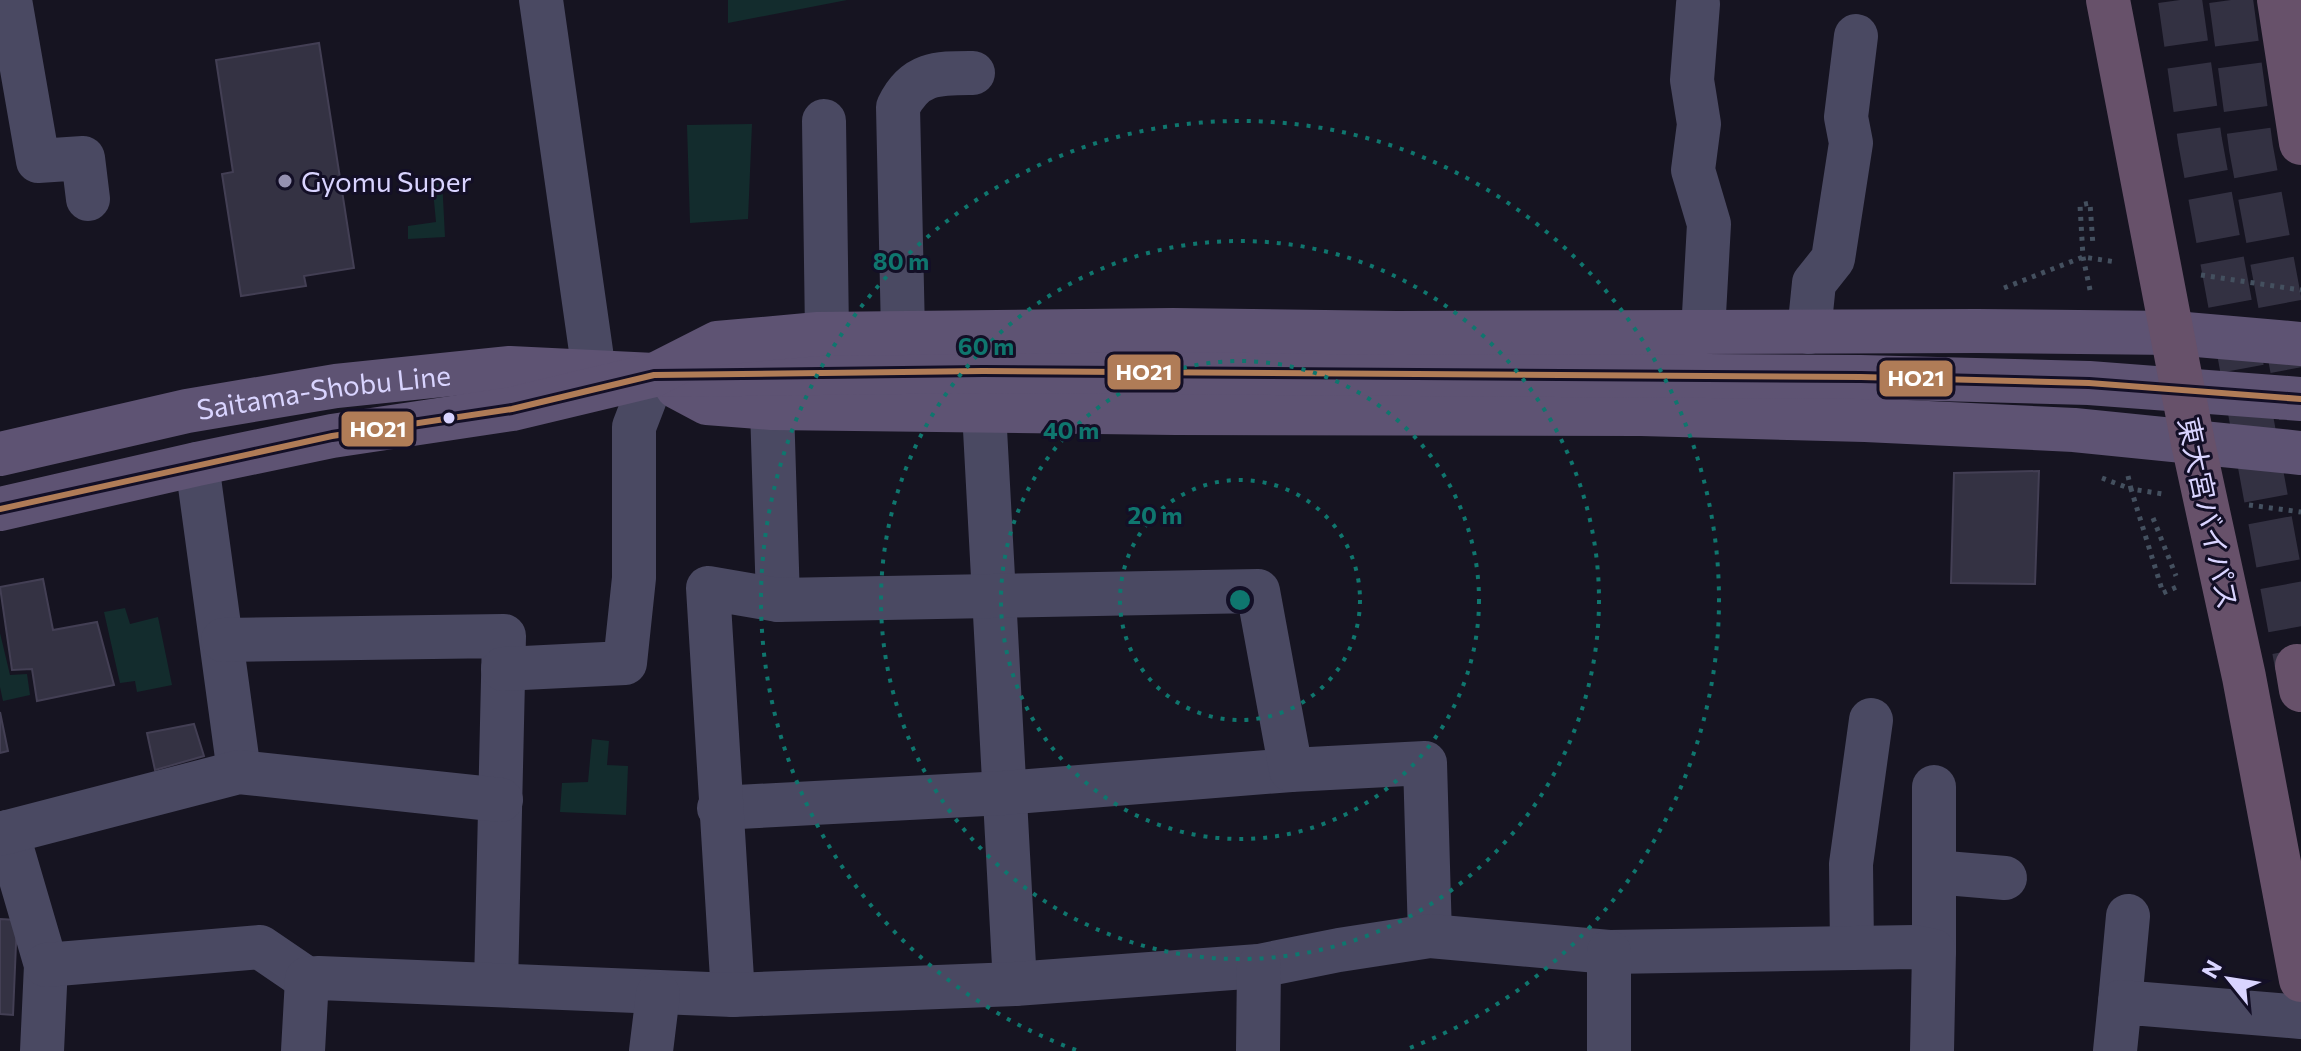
<svg xmlns="http://www.w3.org/2000/svg" width="2301" height="1051" font-family="Commissioner,'Noto Sans JP',sans-serif">
<style>
.green{fill:#132c2d}
.building{fill:#343243;stroke:#433f54;stroke-width:2}
.lines{fill:none;stroke-linecap:round;stroke-linejoin:round}
.highway-tunnel{stroke:#333142;stroke-width:44;stroke-dasharray:44 22;stroke-linecap:butt}
.path{stroke:#44505f;stroke-width:5;stroke-dasharray:4 6;stroke-linecap:butt}
.minor{stroke:#4a4962;stroke-width:44}
.major{stroke:#5e5373;stroke-width:44}
.highway{stroke:#67516a;stroke-width:44}
.bus-1-casing{stroke:#130f26;stroke-width:12}
.bus-1{stroke:#b07c57;stroke-width:6}
.ring{fill:none;stroke:#0f766e;stroke-width:4;stroke-dasharray:4 8}
.poi-dot{fill:#9591b1;stroke:#130f26;stroke-width:3}
.bus-dot{fill:#d9d4ff;stroke:#130f26;stroke-width:3}
.labels{text-anchor:middle;dominant-baseline:central;stroke-width:6;stroke-linejoin:round;paint-order:stroke}
.poi-label{font-size:28px;fill:#d9d4ff;stroke:#130f26;text-anchor:start}
.street-label{font-size:28px;fill:#d9d4ff;stroke:#130f26}
.centre{fill:#0f766e;stroke:#130f26;stroke-width:4}
.ring-label{font-size:24px;text-anchor:middle;font-weight:bold;fill:#0f766e;stroke:#130f26;stroke-width:6;stroke-linejoin:round;paint-order:stroke}
.line-badge{stroke:#130f26;stroke-width:3}
.badge-label{font-size:22px;text-anchor:middle;font-weight:bold;fill:#fff}
</style>
<rect width="100%" height="100%" fill="#161421"/>
<g class="green">
<polygon points="728,0 847,0 728,23"/>
<polygon points="752,124 748,219 690,223 687,125"/>
<polygon points="442,179 445,237 408,239 408,226 436,222 432,180"/>
<polygon points="125,608 130,624 158,617 172,685 137,692 135,681 120,683 104,612"/>
<polygon points="0,633 10,675 27,674 30,695 3,701 0,687"/>
<polygon points="592,739 609,741 607,765 628,766 626,815 560,812 562,783 588,782"/>
</g>
<g class="building">
<polygon points="319,43 354,268 304,276 306,286 241,296 222,174 233,172 216,60"/>
<polygon points="2039,471 2035,584 1951,583 1954,473"/>
<polygon points="43,579 53,630 97,622 114,685 37,701 32,669 12,670 0,587"/>
<polygon points="0,712 8,751 0,753"/>
<polygon points="194,724 204,756 155,770 147,733"/>
<polygon points="0,919 17,920 13,1015 0,1014"/>
</g>
<g class="lines">
<g class="highway-tunnel">
<polyline points="2180,0 2200,141 2297,666"/>
<polyline points="2231,0 2251,148 2301,416"/>
</g>
<g class="path">
<polyline points="2201,275 2301,290"/>
<polyline points="2004,288 2083,257 2116,262"/>
<polyline points="2090,290 2083,257 2080,205 2090,203 2093,246"/>
<polyline points="2128,476 2131,489 2163,494"/>
<polyline points="2102,478 2131,489 2163,593 2179,586"/>
<polyline points="2249,505 2301,512"/>
<polyline points="2153,518 2176,576"/>
</g>
<g class="minor">
<polyline points="10,0 38,161 83,158 88,199"/>
<polyline points="541,0 594,372"/>
<polyline points="1698,4 1692,80 1699,124 1693,170 1709,224 1703,332"/>
<polyline points="824,121 827,333"/>
<polyline points="1809,332 1814,283 1833,259 1851,143 1846,117 1856,36"/>
<path d="M903,333L898,107C915,72 938,73 973,73"/>
<polyline points="772,408 778,600"/>
<polyline points="984,411 1015,984"/>
<polyline points="197,464 239,772"/>
<polyline points="223,640 504,636 496,985"/>
<polyline points="503,669 625,663 634,578 634,427 654,375"/>
<polyline points="719,808 1004,793 1291,770"/>
<polyline points="7,832 46,965 42,1051"/>
<polyline points="0,834 239,772 501,800"/>
<polyline points="1934,872 2005,878"/>
<polyline points="1852,948 1851,864 1871,720"/>
<polyline points="1934,951 1934,787"/>
<polyline points="46,965 260,947 307,979"/>
<polyline points="733,995 708,588 778,600 1258,591 1291,770 1425,763 1430,936"/>
<polyline points="2120,1002 2128,916"/>
<polyline points="303,1051 307,979 319,978 733,995 1015,984 1259,966 1339,950 1430,936 1609,952 1914,947 1934,951 1932,1051"/>
<polyline points="651,1051 658,994"/>
<polyline points="1258,1051 1259,966"/>
<polyline points="1609,1051 1609,952"/>
<polyline points="2115,1051 2120,1002 2301,1017"/>
</g>
<g class="major">
<polyline points="677,387 707,403 772,408 1175,413 1641,414 1865,420 2074,430 2301,453"/>
<path id="s1" d="M0,454L187,411L336,386L510,368L654,375L983,371L1861,377L2089,383L2301,399"/>
<polyline points="0,509 197,464 332,436 512,409 654,375 717,343 818,334 1173,330 1397,333 1977,331 2174,333 2301,344"/>
</g>
<g class="highway">
<polyline points="2108,0 2193,443 2244,677 2301,980"/>
<polyline points="2279,0 2301,143"/>
<polyline points="2297,666 2301,690"/>
</g>
<defs>
<polyline id="bus-1" points="0,509 332,436 512,409 654,375 983,371 1861,377 2089,383 2301,399"/>
</defs>
<use href="#bus-1" class="bus-1-casing"/>
<use href="#bus-1" class="bus-1"/>
</g>
<g class="ring">
<circle cx="1240" cy="600" r="120"/>
<circle cx="1240" cy="600" r="239"/>
<circle cx="1240" cy="600" r="359"/>
<path d="M1076 1050A479 479 0 1 1 1404 1050"/>
</g>
<circle class="poi-dot" cx="285" cy="181" r="8"/>
<circle class="bus-dot" cx="449" cy="418" r="7"/>
<g class="labels">
<g class="poi-label">
<text x="301" y="181">Gyomu Super</text>
</g>
<g class="street-label">
<text stroke="none"><textPath href="#s1" startOffset="330">Saitama-Shobu Line</textPath></text>
<text transform="translate(2209 513) rotate(78)">東大宮バイパス</text>
</g>
</g>
<circle cx="1240" cy="600" r="12" class="centre"/>
<g class="ring-label">
<text x="901" y="270">80 m</text>
<text x="986" y="355">60 m</text>
<text x="1071" y="439">40 m</text>
<text x="1155" y="524">20 m</text>
</g>
<g class="line-badge">
<rect x="1106" y="353" width="76" height="38" rx="8" fill="#b07c57"/>
<rect x="1878" y="359" width="76" height="39" rx="8" fill="#b07c57"/>
<rect x="340" y="410" width="75" height="38" rx="8" fill="#b07c57"/>
</g>
<g class="badge-label">
<text x="1144" y="380">HO21</text>
<text x="1916" y="386">HO21</text>
<text x="378" y="437">HO21</text>
</g>
<g transform="translate(2229 979) rotate(300)" stroke="#130f26" stroke-width="6" paint-order="stroke">
<path d="M0-6L14 30L0 20L-14 30Z" fill="#d9d4ff"/>
<text y="-12" font-size="22" font-weight="bold" text-anchor="middle" fill="#d9d4ff">N</text>
</g>
</svg>
